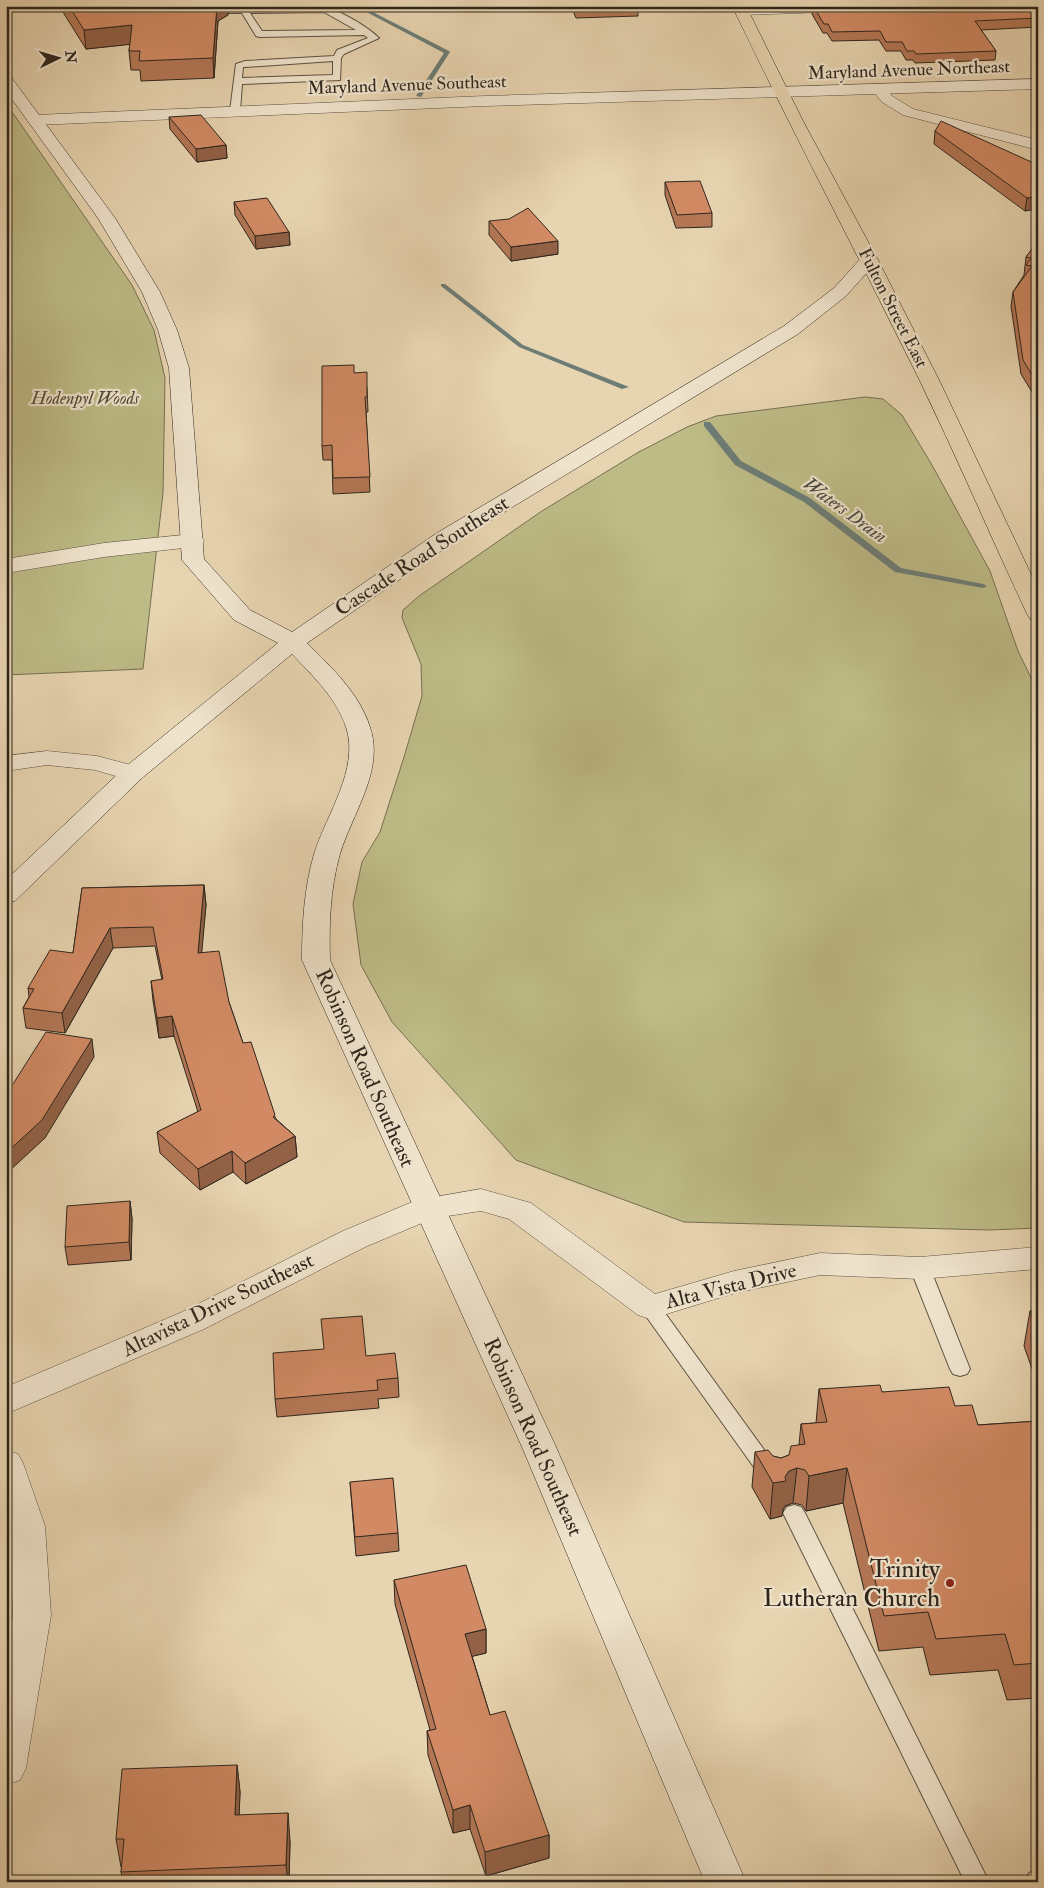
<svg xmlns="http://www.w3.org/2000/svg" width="1044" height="1888" font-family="'IM FELL Double Pica',serif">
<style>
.green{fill:#bdbb86;stroke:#767052}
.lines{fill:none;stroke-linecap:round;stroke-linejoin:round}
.stream{fill:#6d7d76;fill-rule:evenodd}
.service-casing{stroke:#5c5242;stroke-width:2}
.minor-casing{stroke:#5c5242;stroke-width:1}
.tertiary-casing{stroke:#5c5242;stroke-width:1}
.secondary-casing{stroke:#2e261d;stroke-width:1}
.primary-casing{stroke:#2e261d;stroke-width:1}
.service{fill:#efe3cc;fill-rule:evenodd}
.minor{fill:#efe3cc;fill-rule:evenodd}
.tertiary{fill:#efe3cc;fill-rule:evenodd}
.secondary{fill:#efe3cc;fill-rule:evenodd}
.primary{fill:#e7d4b0;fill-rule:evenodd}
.wall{fill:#b47756;stroke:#2e261d}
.shaded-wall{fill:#926146;stroke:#2e261d}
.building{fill:#d18a64;stroke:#2e261d}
.poi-dot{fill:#8f2418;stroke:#efe3cc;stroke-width:2}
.labels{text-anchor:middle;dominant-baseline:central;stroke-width:4.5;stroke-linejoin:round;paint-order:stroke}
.far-street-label{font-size:18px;fill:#2e261d;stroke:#efe3cc}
.far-park-label{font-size:18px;font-style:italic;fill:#524b37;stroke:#efe3cc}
.far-water-label{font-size:19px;font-style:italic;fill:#484a42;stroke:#efe3cc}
.street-label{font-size:21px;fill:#2e261d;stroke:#efe3cc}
.near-poi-label{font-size:25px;fill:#2e261d;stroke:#efe3cc;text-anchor:end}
</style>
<rect width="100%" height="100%" fill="#e7d4b0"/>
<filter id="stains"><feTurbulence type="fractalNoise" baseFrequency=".004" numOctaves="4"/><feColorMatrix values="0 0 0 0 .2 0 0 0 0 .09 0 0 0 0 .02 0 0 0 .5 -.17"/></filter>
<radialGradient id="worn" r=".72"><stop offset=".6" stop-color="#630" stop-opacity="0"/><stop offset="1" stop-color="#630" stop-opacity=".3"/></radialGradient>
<g class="green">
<polygon points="6,103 132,285 154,330 165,378 163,493 143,669 6,675"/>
<polygon points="865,397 883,399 902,415 932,465 990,571 1018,651 1038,692 1038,1228 990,1230 684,1222 516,1160 392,1022 361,965 353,904 362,862 380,832 404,757 422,696 421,664 402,618 403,610 419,596 542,511 637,453 687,427 716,416"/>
</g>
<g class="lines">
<g class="stream">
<polygon points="355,6 361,6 449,51 450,52 421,97 416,96 444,53"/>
<polygon points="441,284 445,284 523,345 629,387 622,389 519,347 441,286"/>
<polygon points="704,422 710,422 741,461 810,498 901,568 983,584 987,586 983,588 895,572 804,502 735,465 704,426"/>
</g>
<defs>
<g id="service">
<polygon points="10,6 86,6 82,8 39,11"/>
<path d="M168,6L206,9L325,7C341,11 368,27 379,38L344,54L341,58L340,80L242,84L240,111L235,114L230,111L236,64L245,61L334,56L337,50L368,38L364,35L259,37L256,36L242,13H206ZM324,12L356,30L262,31L250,13ZM333,61V75L242,78L243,67H246Z"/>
<polygon points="920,1261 927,1263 930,1268 970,1369 967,1374 960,1376 953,1374 950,1369 910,1268 913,1263"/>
<polygon points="650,1300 657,1302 775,1465 778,1471 775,1477 768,1479 761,1477 643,1312 640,1307 643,1302"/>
<polygon points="794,1505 801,1507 805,1513 989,1882 965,1882 783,1513 787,1507"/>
<polygon points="1038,1870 1038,1882 1025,1882 1029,1873"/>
</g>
<g id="minor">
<polygon points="756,6 890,6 883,10 741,15 734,11 741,7"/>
<polygon points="880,85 885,87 892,96 913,109 1038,140 1038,150 903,115 882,102 872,90 875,87"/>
<polygon points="47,751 97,756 142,768 146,773 142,778 133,781 95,770 47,765 6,771 6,756"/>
<polygon points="481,1189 531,1203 655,1294 734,1271 820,1253 920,1257 1038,1247 1038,1269 920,1279 820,1275 735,1293 650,1319 638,1315 509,1219 481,1211 434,1218 365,1247 204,1329 6,1414 6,1387 180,1313 343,1231 417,1200"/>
<polygon points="6,1450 18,1454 23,1463 45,1526 51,1615 26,1768 20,1780 6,1785 6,1655 13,1615 9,1526 6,1517"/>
</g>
<g id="tertiary">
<polygon points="1038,79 1038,89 485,106 35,125 29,123 27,120 29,117 35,115 485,96"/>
<polygon points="193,534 201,536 204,541 201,546 104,557 6,573 6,559 104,543"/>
</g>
<path id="secondary" d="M6,76L11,77L115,218L160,292L177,330L189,368L204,559L250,610L292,632L437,533L784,326L834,288L863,256L869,255L875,256L878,260L846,296L798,334L453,543L307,643C332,668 359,693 370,727C385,770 352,814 340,854C330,889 329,925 330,960L556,1447L746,1882H705L522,1447L302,960C302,925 304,888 314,854C326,815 360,769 346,727C336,698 313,676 292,654L142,778L15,901L6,903V880L124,768L278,643L234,620L182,560L169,368L158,330L142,292L98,218L6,91Z"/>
<path id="primary" d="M732,6H746L803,121L878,260L939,380L1038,589V621L1030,619L1027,614C990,535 956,455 918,377C857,253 792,131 732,6Z"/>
</defs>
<use href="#service" class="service-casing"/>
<use href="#minor" class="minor-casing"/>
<use href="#tertiary" class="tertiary-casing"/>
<use href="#secondary" class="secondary-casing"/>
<use href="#primary" class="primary-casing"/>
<use href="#service" class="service"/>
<use href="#minor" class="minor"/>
<use href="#tertiary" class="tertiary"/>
<use href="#secondary" class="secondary"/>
<use href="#primary" class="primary"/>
</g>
<g class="wall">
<polygon points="62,6 242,6 228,7 228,15 218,21 214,78 141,81 140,70 131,70 129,51 130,44 86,49 63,12"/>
<polygon points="571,6 638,6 638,16 576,18"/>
<polygon points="813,6 1038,6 1038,27 981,30 996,51 995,60 915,63 913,60 906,60 901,51 886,51 879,40 832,41 827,33 823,33 812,14"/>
<polygon points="169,117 226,145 227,158 197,162 170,129"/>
<polygon points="935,131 1038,165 1025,211 934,144"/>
<polygon points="665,182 712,213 712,227 676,228 665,195"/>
<polygon points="234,202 289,232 290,245 256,249 235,215"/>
<polygon points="489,221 558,254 511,261 489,235"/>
<polygon points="1038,241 1038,397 1035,397 1021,374 1011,306 1013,292 1024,275 1026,257"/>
<polygon points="355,373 367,387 368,412 366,412 370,492 333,494 332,460 323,460 322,446"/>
<polygon points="204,885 206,905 201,953 229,1002 243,1043 276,1119 295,1136 297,1157 246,1184 233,1172 200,1190 160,1153 157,1132 198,1112 174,1036 159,1038 153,1001 151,981 162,980 155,946 113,948 65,1033 26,1028 23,1008 29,997 28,988 73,953 82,888"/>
<polygon points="130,1201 132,1219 131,1260 68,1265 65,1247"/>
<polygon points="1038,1310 1038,1386 1024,1346 1030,1311"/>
<polygon points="366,1356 398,1378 399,1397 378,1399 379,1408 277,1417 275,1399"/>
<polygon points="819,1389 882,1392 955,1406 978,1425 1038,1421 1038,1698 1007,1700 998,1670 930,1675 923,1647 879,1651 843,1503 806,1511 802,1505 793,1503 785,1506 783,1510 782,1516 770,1519 752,1487 755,1452 781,1458 789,1455 799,1445 801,1424 816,1423"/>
<polygon points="350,1482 398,1533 399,1551 356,1556"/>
<polygon points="394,1580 486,1629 486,1653 472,1656 490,1715 549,1835 549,1858 486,1876 470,1829 453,1833 428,1755 427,1731 430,1730 395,1604"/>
<polygon points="237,1765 240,1792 239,1815 290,1841 289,1882 123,1882 121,1872 122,1867 121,1867 116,1839"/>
</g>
<g class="shaded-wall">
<polygon points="217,6 228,6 228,15 218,21 214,78 213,58"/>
<polygon points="132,25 134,44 86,49 84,30"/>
<polygon points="226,145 227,158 197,162 196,149"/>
<polygon points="1038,196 1038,209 1025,211 1027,198"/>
<polygon points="289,232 290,245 256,249 255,236"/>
<polygon points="558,241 558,254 511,261 511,247"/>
<polygon points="204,885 206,905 200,973 198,953"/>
<polygon points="110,928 113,948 65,1033 62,1013"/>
<polygon points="172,1016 174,1036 159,1038 157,1018"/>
<polygon points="92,1039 94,1057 45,1138 6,1174 6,1153"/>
<polygon points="295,1136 297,1157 246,1184 245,1163"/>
<polygon points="232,1151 233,1172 200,1190 198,1169"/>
<polygon points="130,1201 132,1219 131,1260 129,1242"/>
<polygon points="797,1468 793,1503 785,1506 783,1510 782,1516 770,1519 773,1483 785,1477 789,1471"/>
<polygon points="847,1468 843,1503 806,1511 809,1476"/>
<polygon points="486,1629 486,1653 466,1658 465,1634"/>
<polygon points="237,1765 240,1792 238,1843 235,1815"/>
<polygon points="470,1805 470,1829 453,1833 453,1810"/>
<polygon points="288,1813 290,1841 289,1882 288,1882 286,1865"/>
<polygon points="549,1835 549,1858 486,1876 485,1852"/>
</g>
<g class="building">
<polygon points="69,6 217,6 213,58 139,61 140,51 129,51 132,25 84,30"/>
<polygon points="576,6 621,6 576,8"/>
<polygon points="813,6 1038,6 1038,18 975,21 996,51 916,54 914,51 907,51 902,42 886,42 880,31 832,32 828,24 824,24"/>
<polygon points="201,115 226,145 196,149 169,117"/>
<polygon points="941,121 1038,165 1038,196 1027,198 935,131"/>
<polygon points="700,181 712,213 677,215 665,182"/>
<polygon points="267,198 289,232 255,236 234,202"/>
<polygon points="528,208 558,241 511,247 489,221 509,219"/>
<polygon points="1038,241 1038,383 1037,383 1023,360 1013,292 1032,266 1026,265 1031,258 1026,257"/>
<polygon points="354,365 354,373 367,372 367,397 365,397 370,477 333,478 332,445 322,446 322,366"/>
<polygon points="204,885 198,953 219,951 229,1002 243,1043 251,1042 275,1115 273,1117 295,1136 245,1163 232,1151 198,1169 157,1132 201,1110 172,1016 157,1018 151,981 163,979 153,927 110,928 62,1013 23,1008 34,989 28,988 50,950 73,953 82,888"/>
<polygon points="46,1032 92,1039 42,1120 6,1153 6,1095"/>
<polygon points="130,1201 129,1242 65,1247 67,1206"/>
<polygon points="1038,1310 1038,1333 1030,1311"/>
<polygon points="362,1316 366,1356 395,1353 398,1378 377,1380 378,1390 275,1399 273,1353 324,1349 321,1319"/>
<polygon points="880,1385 882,1392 949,1387 955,1406 972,1405 978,1425 1038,1421 1038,1663 1014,1665 1005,1634 936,1639 928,1612 884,1616 847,1468 809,1476 805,1470 797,1468 789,1471 785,1477 786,1481 773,1483 755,1452 768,1450 773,1456 781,1458 789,1455 791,1446 805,1444 801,1424 827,1422 819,1389"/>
<polygon points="393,1478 398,1533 355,1537 350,1482"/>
<polygon points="466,1565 486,1629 465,1634 490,1715 505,1711 549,1835 485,1852 470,1805 453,1810 427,1731 436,1729 394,1580"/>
<polygon points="237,1765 235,1815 288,1813 286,1865 121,1872 124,1839 116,1839 122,1769"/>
</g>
<circle class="poi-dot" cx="950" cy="1583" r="5"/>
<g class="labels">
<g class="far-street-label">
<text transform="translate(909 70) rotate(-2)">Maryland Avenue Northeast</text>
<text transform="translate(407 85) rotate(-2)">Maryland Avenue Southeast</text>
<text transform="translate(893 308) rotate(63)">Fulton Street East</text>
</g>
<g class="far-park-label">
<text x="85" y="398">Hodenpyl Woods</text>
</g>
<g class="far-water-label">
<text transform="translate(845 510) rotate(36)">Waters Drain</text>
</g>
<g class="street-label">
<text transform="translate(422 556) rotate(-33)">Cascade Road Southeast</text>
<text transform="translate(365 1068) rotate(66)">Robinson Road Southeast</text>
<text transform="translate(731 1286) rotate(-14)">Alta Vista Drive</text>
<text transform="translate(218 1305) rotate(-26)">Altavista Drive Southeast</text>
<text transform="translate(533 1437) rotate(66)">Robinson Road Southeast</text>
</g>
<g class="near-poi-label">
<text x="940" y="1569">Trinity<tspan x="940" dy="29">Lutheran Church</tspan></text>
</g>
</g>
<rect width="1044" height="1888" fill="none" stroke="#e7d4b0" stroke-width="25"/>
<rect x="8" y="8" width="1029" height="1873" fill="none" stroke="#2e261d" stroke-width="2.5"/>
<rect x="12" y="12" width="1019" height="1863" fill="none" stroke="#2e261d"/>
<g transform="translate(58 58) rotate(85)" stroke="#efe3cc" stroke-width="4" paint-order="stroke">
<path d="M0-4L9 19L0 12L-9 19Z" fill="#2e261d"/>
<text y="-8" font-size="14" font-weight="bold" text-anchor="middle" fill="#2e261d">N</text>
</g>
<rect width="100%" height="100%" filter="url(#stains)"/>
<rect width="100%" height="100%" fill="url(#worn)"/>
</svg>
